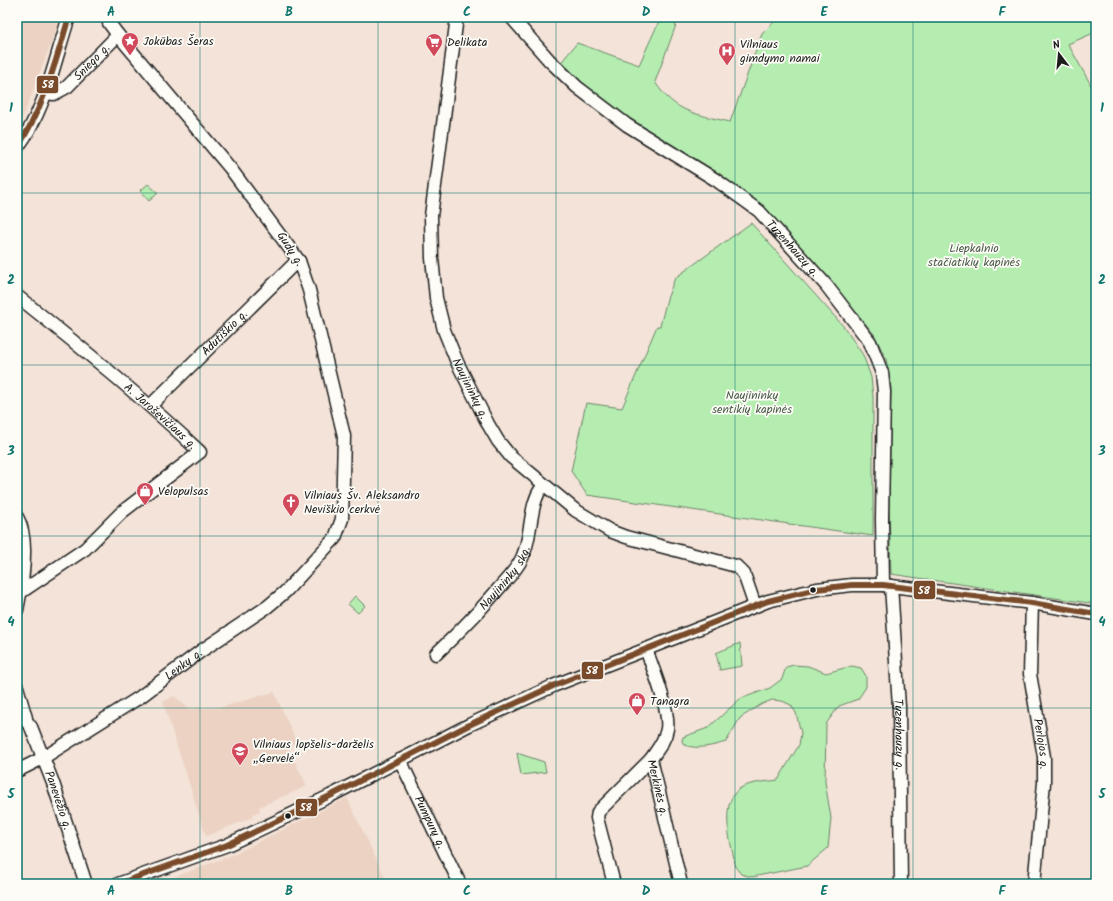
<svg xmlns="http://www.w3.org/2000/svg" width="1113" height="901" font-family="Kalam,sans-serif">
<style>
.built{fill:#ecd2c2}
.green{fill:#b5edb1;stroke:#688466}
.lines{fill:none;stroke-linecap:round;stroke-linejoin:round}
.street-casing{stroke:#1c1c1c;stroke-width:15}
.street{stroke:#fdfcf7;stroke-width:12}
.bus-1-casing{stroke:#fdfcf7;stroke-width:9}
.bus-1{stroke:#7a4b2a;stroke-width:6}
.grid{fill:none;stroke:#0f766e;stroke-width:1;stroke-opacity:0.55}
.bus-dot{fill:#1c1c1c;stroke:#fdfcf7;stroke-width:1.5}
.labels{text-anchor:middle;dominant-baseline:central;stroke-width:3.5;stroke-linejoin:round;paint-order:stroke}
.poi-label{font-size:12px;fill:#1c1c1c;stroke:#fdfcf7;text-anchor:start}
.street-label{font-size:12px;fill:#1c1c1c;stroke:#fdfcf7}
.park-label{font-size:12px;fill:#4a5b49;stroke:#fdfcf7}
.line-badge{stroke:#fdfcf7;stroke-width:1.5}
.badge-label{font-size:11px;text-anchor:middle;font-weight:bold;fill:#fff}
.neatline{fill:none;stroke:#0f766e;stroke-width:1.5}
.grid-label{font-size:13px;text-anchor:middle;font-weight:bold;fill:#0f766e}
</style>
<rect width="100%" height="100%" fill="#f3e3d8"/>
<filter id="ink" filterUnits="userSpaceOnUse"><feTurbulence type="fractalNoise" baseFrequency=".025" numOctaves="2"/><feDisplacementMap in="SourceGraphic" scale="8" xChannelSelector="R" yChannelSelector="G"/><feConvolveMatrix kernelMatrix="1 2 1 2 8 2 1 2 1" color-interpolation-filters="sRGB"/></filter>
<g filter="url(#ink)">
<g class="built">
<polygon points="17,17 61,17 17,133"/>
<polygon points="274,692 297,743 287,746 307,786 259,807 260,811 253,814 253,817 206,836 163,702 174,696 189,709 223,707"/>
<polygon points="347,798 388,884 157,884 232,855"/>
</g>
<g class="green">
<path d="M661,17H666L676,25L655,82C675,113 696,114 730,122L762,34L779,17H1096V32L1068,44L1096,94V604L891,574L889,509L891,386L886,359L874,334L818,266L767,212L607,103L559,65L577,43L639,65Z"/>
<polygon points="148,184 158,193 149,201 140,191"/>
<polygon points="751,223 844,327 863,355 871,377 873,397 873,536 587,495 571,471 586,403 622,408 657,326 660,326 667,299 675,278"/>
<polygon points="355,596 365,606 358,613 348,604"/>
<polygon points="740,643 742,666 720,670 716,653"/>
<path d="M794,665L808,666L826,673L852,666L861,668L866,676V687L858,699L839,706L826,724L825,782L831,818L828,848L807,866L752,877L741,874L736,868C732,847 718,805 739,789C749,782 766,782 778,780L799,745L801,733L796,713L791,705L782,701L772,700L762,704L740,718L726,742C712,746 698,750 684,745L682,741L683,737L708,728L740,699L770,688L782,679L786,667Z"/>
<polygon points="517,753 544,762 546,772 521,775"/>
</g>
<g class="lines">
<defs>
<g id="street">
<path id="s1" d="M457,17L431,216L432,258L436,298L444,330L457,362L488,424L498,441L511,457L575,510L610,531L626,537L736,566L744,574L755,606"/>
<path id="s2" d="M511,17L549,60L577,87L627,125L716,180L759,211L826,285L870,342L882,373L884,392L882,519L883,585"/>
<path id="s3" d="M46,93L54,94L67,87L118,35L109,23L108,17"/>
<path d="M17,148C46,110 54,62 69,17"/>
<path id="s4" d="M17,296C80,346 142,397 200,452L122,512L85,549L21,592"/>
<path id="s5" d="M151,405L293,265L299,261"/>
<path d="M17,517C30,539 22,586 17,610"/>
<path id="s6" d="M891,586L899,707L901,884"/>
<path id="s7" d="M1032,603L1030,674L1044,757V783L1034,884"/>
<path id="s8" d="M646,649C653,669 670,710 667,729C665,741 657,750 651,759L681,884"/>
<path id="s9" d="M436,654C458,633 480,611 500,587C508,578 517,569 522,558C533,536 528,502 544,485"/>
<polyline points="17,687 26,718"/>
<path id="s10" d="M17,709L31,727L53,783L86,884"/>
<path id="s11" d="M400,760L460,884"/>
<path id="s12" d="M17,771L43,758L140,697L201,651L267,607L285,592L335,538L342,519L344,436L309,290L299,261L230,168L118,35"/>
<polyline points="118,884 227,845 330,796 469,725 553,686 768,601 817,589 852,585 883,585 1032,603 1096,614"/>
<polyline points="614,884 597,818 598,812 651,759"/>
</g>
</defs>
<use href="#street" class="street-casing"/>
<use href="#street" class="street"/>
<defs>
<g id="bus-1">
<path d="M17,148C44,108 55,63 69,17"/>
<polyline points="118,884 227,845 330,796 469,725 553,686 768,601 817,589 852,585 883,585 1032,603 1096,614"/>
</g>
</defs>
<use href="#bus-1" class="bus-1-casing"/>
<use href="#bus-1" class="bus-1"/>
</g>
</g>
<path class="grid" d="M200,17V884M378,17V884M556,17V884M735,17V884M913,17V884M17,193H1096M17,365H1096M17,536H1096M17,708H1096"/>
<defs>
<symbol id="sight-pin" viewBox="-11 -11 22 30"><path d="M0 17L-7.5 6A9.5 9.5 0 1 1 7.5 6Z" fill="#d1495b" stroke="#fdfcf7"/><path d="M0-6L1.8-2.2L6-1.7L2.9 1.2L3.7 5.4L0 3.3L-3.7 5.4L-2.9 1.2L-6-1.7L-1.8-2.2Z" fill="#fff"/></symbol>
<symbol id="supermarket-pin" viewBox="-11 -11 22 30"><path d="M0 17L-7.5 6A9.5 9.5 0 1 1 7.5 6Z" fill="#d1495b" stroke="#fdfcf7"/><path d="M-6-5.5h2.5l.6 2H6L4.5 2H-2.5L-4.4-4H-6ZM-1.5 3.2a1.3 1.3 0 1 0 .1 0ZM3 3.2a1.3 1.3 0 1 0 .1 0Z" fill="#fff"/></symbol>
<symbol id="hospital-pin" viewBox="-11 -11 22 30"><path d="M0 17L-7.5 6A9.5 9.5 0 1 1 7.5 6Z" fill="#d1495b" stroke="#fdfcf7"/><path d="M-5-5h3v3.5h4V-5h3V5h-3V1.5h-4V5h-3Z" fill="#fff"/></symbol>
<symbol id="shop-pin" viewBox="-11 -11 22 30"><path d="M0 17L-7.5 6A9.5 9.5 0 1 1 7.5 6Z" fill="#d1495b" stroke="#fdfcf7"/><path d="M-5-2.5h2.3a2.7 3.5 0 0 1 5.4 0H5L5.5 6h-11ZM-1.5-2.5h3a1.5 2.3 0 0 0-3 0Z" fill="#fff"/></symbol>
<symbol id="church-pin" viewBox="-11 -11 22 30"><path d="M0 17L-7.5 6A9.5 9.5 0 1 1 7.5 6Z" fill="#d1495b" stroke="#fdfcf7"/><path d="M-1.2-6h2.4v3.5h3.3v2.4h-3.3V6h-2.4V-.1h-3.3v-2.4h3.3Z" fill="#fff"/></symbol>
<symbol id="school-pin" viewBox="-11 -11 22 30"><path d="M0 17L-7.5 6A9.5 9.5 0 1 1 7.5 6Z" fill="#d1495b" stroke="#fdfcf7"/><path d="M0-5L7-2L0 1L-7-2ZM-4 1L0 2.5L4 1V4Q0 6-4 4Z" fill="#fff"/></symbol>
</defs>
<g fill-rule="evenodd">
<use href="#sight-pin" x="120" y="31" width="20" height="27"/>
<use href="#supermarket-pin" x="424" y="32" width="20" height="27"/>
<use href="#hospital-pin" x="717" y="41" width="20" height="27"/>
<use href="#shop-pin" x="135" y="481" width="20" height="27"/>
<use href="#church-pin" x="281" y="492" width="20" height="27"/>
<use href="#shop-pin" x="627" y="691" width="20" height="27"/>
<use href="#school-pin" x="230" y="741" width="20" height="27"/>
</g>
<g class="bus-dot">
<circle cx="813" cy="590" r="3.5"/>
<circle cx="288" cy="816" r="3.5"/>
</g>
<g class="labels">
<g class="poi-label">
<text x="143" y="41">Jokūbas Šeras</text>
<text x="447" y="42">Delikata</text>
<text x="740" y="44">Vilniaus<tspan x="740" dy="14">gimdymo namai</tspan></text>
<text x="158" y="491">Velopulsas</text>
<text x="304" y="495">Vilniaus Šv. Aleksandro<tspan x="304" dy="14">Neviškio cerkvė</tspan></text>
<text x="650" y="701">Tanagra</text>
<text x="253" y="744">Vilniaus lopšelis-darželis<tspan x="253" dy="14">„Gervelė“</tspan></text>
</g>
<g class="street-label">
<text stroke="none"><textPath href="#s3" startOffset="58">Sniego g.</textPath></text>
<text stroke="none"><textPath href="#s2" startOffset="367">Tyzenhauzų g.</textPath></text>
<text transform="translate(290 249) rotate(57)">Gudų g.</text>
<text stroke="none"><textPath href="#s5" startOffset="103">Adutiškio g.</textPath></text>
<text stroke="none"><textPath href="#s1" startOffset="380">Naujininkų g.</textPath></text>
<text stroke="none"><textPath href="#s4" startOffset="187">A. Jaroševičiaus g.</textPath></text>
<text stroke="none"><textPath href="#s9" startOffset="103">Naujininkų skg.</textPath></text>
<text stroke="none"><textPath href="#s12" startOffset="198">Lenkų g.</textPath></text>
<text stroke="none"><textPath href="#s6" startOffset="149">Tyzenhauzų g.</textPath></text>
<text stroke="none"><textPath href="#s7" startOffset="142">Perlojos g.</textPath></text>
<text stroke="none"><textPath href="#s8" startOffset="147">Merkinės g.</textPath></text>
<text stroke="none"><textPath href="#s10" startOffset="101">Panevėžio g.</textPath></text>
<text stroke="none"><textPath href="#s11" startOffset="69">Pumpurų g.</textPath></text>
</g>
<g class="park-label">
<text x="974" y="248">Liepkalnio<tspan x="974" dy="14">stačiatikių kapinės</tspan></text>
<text x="752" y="395">Naujininkų<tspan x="752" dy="14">sentikių kapinės</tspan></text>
</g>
</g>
<g class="line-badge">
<rect x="36" y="75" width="23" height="19" rx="4" fill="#7a4b2a"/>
<rect x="913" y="580" width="23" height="20" rx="4" fill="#7a4b2a"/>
<rect x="581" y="661" width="23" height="19" rx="4" fill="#7a4b2a"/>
<rect x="295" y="798" width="23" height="19" rx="4" fill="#7a4b2a"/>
</g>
<g class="badge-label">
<text x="48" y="88">58</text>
<text x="924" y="594">58</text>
<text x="592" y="674">58</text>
<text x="306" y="811">58</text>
</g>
<rect width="1113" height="901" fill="none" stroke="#fdfcf7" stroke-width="44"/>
<g transform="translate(1059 54) rotate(344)" stroke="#fdfcf7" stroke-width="3" paint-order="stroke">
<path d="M0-3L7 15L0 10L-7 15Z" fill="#1c1c1c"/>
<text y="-6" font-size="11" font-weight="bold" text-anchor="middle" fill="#1c1c1c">N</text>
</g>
<rect x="22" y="22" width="1069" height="857" class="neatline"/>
<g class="grid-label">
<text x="111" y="16">A</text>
<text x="289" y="16">B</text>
<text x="467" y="16">C</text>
<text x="646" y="16">D</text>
<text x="824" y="16">E</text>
<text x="1002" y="16">F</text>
<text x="11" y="112">1</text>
<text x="1102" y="112">1</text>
<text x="11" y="284">2</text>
<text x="1102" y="284">2</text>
<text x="11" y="455">3</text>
<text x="1102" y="455">3</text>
<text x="11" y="626">4</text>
<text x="1102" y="626">4</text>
<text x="11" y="798">5</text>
<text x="1102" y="798">5</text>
<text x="111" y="895">A</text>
<text x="289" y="895">B</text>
<text x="467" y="895">C</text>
<text x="646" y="895">D</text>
<text x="824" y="895">E</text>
<text x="1002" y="895">F</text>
</g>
</svg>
